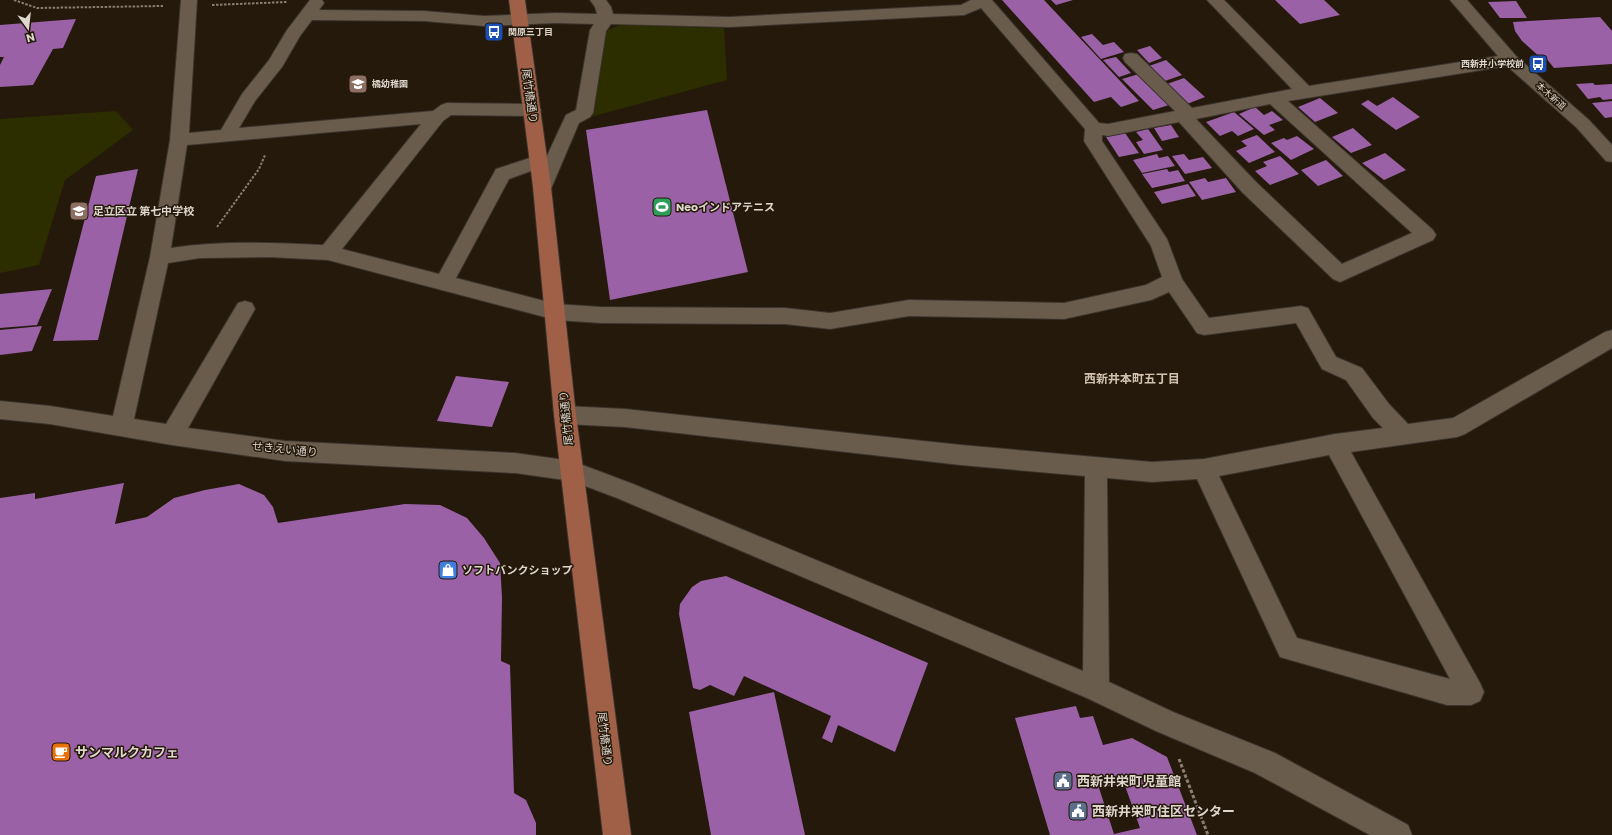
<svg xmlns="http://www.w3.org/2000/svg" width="1612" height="835" font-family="Poppins,'Noto Sans JP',sans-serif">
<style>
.green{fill:#2c2e00}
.building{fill:#9a61a6;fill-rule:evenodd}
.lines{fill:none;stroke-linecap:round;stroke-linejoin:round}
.minor-casing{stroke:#3b332d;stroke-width:2}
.major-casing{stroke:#3b332d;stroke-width:2}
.path-far1{stroke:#887e73;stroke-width:2;stroke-dasharray:2.5 1.5;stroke-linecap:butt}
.path{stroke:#887e73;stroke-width:3;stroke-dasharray:3.5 2;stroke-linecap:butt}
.minor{fill:#695c4c;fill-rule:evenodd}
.major{fill:#a06048;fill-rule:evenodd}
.labels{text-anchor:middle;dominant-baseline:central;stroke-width:3;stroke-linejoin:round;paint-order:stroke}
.far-poi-label{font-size:9px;font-weight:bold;fill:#dfd7ce;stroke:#24190b;text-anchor:start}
.far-street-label{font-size:9px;fill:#dfd7ce;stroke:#24190b}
.street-label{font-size:11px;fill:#dfd7ce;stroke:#24190b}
.poi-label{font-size:11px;font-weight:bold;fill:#dfd7ce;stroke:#24190b;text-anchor:start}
.neighbourhood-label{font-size:12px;font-weight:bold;fill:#d0c1ae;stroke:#24190b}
.near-poi-label{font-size:13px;font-weight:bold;fill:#dfd7ce;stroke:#24190b;text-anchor:start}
</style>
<rect width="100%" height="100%" fill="#24190b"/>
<g class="green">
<polygon points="620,25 724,28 727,80 590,117 607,30"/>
<polygon points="116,111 133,130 65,180 39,265 0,273 0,119"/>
</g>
<g class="building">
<polygon points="1002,0 1044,0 1139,101 1121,107 1111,97 1094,102"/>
<polygon points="1051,0 1073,0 1056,5"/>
<polygon points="1275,0 1324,0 1340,15 1300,24"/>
<polygon points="1516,1 1527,18 1500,18 1488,2"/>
<polygon points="1600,17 1612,31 1612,64 1554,68 1546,58 1542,59 1522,41 1515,31 1513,22"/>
<polygon points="76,19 63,48 53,49 33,85 0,87 0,65 4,57 0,57 0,25"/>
<polygon points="1092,34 1103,45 1114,42 1124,52 1101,59 1081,37"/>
<polygon points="1150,46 1162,58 1149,63 1137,50"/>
<polygon points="1116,57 1131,73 1119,77 1103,60"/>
<polygon points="1166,60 1182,75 1165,81 1149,66"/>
<polygon points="1139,74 1169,105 1153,110 1122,79"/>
<polygon points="1184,78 1205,97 1187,104 1167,84"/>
<polygon points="1593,83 1595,85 1612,84 1612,99 1603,100 1600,97 1588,99 1576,84"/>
<polygon points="1393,97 1420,117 1396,130 1361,104 1368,100 1377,106"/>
<polygon points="1320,98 1338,113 1315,122 1298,107"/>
<polygon points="1612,101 1612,117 1605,118 1592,103"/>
<polygon points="1255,107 1264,115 1272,111 1283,120 1269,125 1275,130 1264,135 1239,114"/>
<polygon points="707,110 748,272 610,300 586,130"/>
<polygon points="1234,112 1254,129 1238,136 1232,131 1220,136 1206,122"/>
<polygon points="1171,125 1179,137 1162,141 1154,128"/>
<polygon points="1353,128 1372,145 1351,153 1332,137"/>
<polygon points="1148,129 1163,150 1144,154 1136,142 1143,140 1136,132"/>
<polygon points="1125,133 1139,153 1119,157 1106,137"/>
<polygon points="1257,135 1275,152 1249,163 1236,151 1247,146 1241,141"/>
<polygon points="1297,136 1314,149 1291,160 1271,143 1284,138 1287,140"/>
<polygon points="1385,153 1406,170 1384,180 1362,163"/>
<polygon points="1157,154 1159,158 1168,156 1175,166 1142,173 1133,160"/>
<polygon points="1184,154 1189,160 1203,157 1212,168 1185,174 1172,156"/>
<polygon points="1280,156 1299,174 1270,185 1255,171 1267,166 1263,162"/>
<polygon points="1326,160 1343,176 1318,186 1301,170"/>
<polygon points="138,169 98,340 53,341 96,176"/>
<polygon points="1167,169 1169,172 1178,170 1185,181 1152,188 1142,174"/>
<polygon points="1205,178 1208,182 1226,178 1236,192 1202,200 1189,182"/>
<polygon points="1188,184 1196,196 1162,204 1154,192"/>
<polygon points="52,289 37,325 0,328 0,294"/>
<polygon points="42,326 32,351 0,355 0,330"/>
<polygon points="456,376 509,382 492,427 437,421"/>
<polygon points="124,483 115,524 147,517 174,498 205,490 239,484 264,495 273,507 278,523 405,504 440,505 467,518 484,538 500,563 502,597 501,661 510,665 514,793 526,800 536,823 536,835 0,835 0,498 35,493 35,499"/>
<polygon points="726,576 928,663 895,752 838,725 832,743 822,738 831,716 744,676 734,696 710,685 700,690 693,688 679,614 680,604 692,587 701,581"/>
<polygon points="774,692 805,835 711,835 689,712"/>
<path d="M1076,706L1080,718L1093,716L1103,745L1132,738L1167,757L1197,835H1050L1015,718ZM1124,783L1140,828L1114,834L1099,788Z"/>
</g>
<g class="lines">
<defs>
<path id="minor" d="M181,0H197L189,133L221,130L242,94L269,60L287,30L310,0H322L324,3L319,10L424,11L484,16L556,13L597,14L595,7L590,0H606L611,7L613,14L729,17L961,5L971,0H992L1099,123L1108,124L1175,111L1125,62L1123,58L1125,54L1131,53L1137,54L1192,108L1292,89L1207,0H1224L1309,86L1498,56L1450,0H1467L1516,56L1589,120L1612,145V162L1606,161L1577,128L1507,66L1288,101L1433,230L1436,235L1433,240L1340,282L1333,279L1242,192L1179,122L1108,136L1102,135V141L1167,239L1182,279L1209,318L1301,306L1308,308L1336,357L1362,368L1389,404L1408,424L1453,418L1605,332L1612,330V348L1465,434L1457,437L1351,452L1480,683L1484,692L1480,701L1471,705H1447L1280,657L1197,479L1152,482L1107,478L1109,682L1173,712L1275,753L1408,825L1412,835H1370L1255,773L1156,731L1087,698L617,498L572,481L515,473L285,461L172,445L50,424L0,419V401L50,406L113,416L150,257L170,140ZM981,8L1085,129L1084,141L1151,246L1162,277L1146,285L1064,303L909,300L830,313L785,308L601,307L556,304L456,278L509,179L542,167L534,186L536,191L543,193L550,191L579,123L590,117L593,113L606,31L611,24L729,27L964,15ZM312,20L424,21L484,26L556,23L594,24L590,30L576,110L566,115L546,158L539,155L496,169L439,274L342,249L443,121L451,115L532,116L538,114L541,110L538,106L532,104L447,103L441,105L433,111L239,128L255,101L282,67L300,36ZM1270,104L1412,233L1342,264L1256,182L1196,119ZM421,124L323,245C272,243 222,240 171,248L187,145ZM269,257L328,260L556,320L601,323L785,324L830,329L909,316L1064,319L1151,300L1169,292L1197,333L1204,335L1296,323L1322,369L1346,380L1373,418L1383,428L1335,434L1204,459L1152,462L961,445L625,409L565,406L557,408L554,415L557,422L565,424L625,427L961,465L1085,476L1083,671L633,484L572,461L515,453L285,441L188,428L255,309L252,303L245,301L238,303L166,424L134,419L168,263L200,258ZM1329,455L1450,679L1297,638L1219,476Z"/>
<polygon id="major" points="509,0 525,0 551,187 576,415 631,835 603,835 554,415 533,187"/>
</defs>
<use href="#minor" class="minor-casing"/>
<use href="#major" class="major-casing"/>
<g class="path-far1">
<polyline points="14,0 37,8 163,6"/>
<polyline points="212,5 287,2"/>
<polyline points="217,227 259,169 265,155"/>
</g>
<polyline class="path" points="1179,759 1208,835"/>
<use href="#minor" class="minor"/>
<use href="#major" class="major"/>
</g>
<defs>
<symbol id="bus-square" viewBox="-11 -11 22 22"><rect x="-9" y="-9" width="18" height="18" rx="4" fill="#1a4fb4" stroke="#24190b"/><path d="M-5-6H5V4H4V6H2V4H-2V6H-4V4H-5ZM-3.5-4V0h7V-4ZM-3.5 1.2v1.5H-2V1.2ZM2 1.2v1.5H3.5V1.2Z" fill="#fff"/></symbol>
<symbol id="school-square" viewBox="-11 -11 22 22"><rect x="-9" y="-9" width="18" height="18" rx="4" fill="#8d6e63" stroke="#24190b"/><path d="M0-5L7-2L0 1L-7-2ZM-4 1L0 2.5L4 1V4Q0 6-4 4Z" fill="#fff"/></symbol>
<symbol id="stadium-square" viewBox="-11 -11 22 22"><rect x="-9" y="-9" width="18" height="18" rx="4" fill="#2e9e5b" stroke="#24190b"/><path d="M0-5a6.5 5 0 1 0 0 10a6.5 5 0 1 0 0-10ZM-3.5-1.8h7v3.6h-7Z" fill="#fff"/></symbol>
<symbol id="shop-square" viewBox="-11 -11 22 22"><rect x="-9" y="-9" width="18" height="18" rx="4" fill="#3f7fe0" stroke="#24190b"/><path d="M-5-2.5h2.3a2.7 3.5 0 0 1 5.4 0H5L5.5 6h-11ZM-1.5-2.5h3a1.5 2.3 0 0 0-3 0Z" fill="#fff"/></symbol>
<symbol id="cafe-square" viewBox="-11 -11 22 22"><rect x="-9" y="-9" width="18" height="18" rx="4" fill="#e8710a" stroke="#24190b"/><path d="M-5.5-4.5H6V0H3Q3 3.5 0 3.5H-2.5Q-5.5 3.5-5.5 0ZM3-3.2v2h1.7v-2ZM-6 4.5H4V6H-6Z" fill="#fff"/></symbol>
<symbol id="civic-square" viewBox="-11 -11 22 22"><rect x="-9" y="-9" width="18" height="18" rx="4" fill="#5c6f8a" stroke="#24190b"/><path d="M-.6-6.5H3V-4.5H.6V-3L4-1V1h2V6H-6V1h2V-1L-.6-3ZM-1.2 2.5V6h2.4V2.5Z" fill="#fff"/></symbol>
</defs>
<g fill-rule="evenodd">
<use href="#bus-square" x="483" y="21" width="22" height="22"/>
<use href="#bus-square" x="1527" y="53" width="22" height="22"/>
<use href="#school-square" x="347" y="73" width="22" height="22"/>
<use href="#stadium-square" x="651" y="196" width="22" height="22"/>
<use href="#school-square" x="68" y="200" width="22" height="22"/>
<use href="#shop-square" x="437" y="559" width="22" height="22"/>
<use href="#cafe-square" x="50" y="741" width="22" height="22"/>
<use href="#civic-square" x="1052" y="770" width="22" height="22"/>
<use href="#civic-square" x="1067" y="800" width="22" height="22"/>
</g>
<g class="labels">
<g class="far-poi-label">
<text x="508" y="32">関原三丁目</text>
<text x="1524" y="64" text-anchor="end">西新井小学校前</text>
<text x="372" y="84">橘幼稚園</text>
</g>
<g class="far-street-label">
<text transform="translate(1551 96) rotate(42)">本木新道</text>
</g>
<g class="street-label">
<text transform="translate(530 96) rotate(82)">尾竹橋通り</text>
<text transform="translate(566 418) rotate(-96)">尾竹橋通り</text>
<text transform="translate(285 449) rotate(6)">せきえい通り</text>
<text transform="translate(605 739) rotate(83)">尾竹橋通り</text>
</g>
<g class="poi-label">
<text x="676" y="207">Neoインドアテニス</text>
<text x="93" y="211">足立区立 第七中学校</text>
<text x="462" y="570">ソフトバンクショップ</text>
</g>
<g class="neighbourhood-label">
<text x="1132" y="378">西新井本町五丁目</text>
</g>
<g class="near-poi-label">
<text x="75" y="752">サンマルクカフェ</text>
<text x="1077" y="781">西新井栄町児童館</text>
<text x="1092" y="811">西新井栄町住区センター</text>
</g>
</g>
<g transform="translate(28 28) rotate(165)" stroke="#24190b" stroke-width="3" paint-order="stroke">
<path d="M0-3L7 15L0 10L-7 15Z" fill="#dfd7ce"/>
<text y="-6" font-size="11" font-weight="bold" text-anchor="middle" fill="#dfd7ce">N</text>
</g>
</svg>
